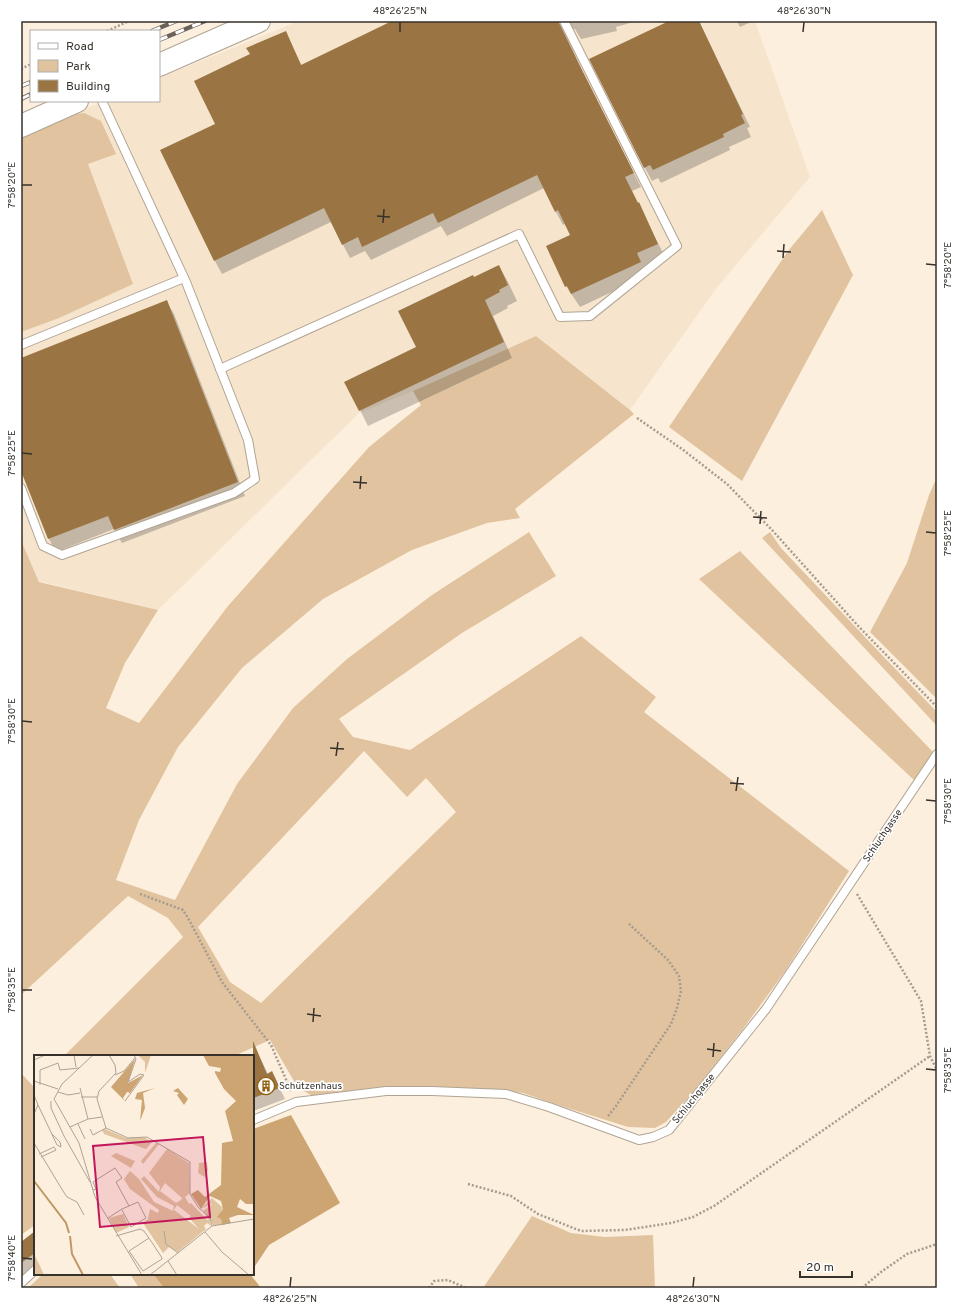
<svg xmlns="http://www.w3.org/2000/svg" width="958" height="1309" font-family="Overpass,sans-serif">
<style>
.built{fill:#f6e4cd}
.green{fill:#e1c49f;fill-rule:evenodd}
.forest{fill:#cca572}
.shadow{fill:#0003}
.building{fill:#9a7543}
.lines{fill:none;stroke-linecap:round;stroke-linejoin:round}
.service-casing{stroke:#b0a494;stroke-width:10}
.secondary-casing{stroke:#b0a494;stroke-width:24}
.path{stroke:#a69b8f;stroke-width:2.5;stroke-dasharray:2 2;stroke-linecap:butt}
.service{stroke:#fff;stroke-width:8}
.secondary{stroke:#fff;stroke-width:22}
.rail-casing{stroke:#6a6259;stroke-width:4.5}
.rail{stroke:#fff;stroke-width:3;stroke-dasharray:9;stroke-linecap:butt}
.ticks{fill:none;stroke:#36312b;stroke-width:1.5}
.labels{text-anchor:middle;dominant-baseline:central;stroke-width:3.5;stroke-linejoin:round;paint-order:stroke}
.street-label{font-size:10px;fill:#36312b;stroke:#fff}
.poi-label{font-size:10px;fill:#36312b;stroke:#fff;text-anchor:start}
.inset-river{fill:none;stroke:#bf9866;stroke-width:2}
.inset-road{fill:none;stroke:#ada396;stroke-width:1}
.view{fill:#c2185b;fill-opacity:0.15;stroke:#c2185b;stroke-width:2}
.inset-edge{fill:none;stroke:#36312b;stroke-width:2}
.neatline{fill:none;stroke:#36312b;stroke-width:1.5}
.ticks-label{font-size:10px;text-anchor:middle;fill:#36312b}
</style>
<rect width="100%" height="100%" fill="#fdefde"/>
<polygon class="built" points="299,21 755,21 810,177 715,290 630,410 536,336 413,391 359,413 158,610 39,581 21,540 21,135 104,101 159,101 159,78"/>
<g class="green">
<polygon points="84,113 101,121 116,154 88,164 133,284 59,318 21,332 21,135 70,115"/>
<polygon points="822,210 853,275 742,481 669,427 788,251"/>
<path d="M536,336L630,410L634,414L515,509L520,518L487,523L412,550L323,599L242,668L178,747L139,820L116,880L175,900L237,784L293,708L347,659L432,595L529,532L556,576L462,633L339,719L353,737L410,750L581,636L656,697L644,712L849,871L786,970L743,1029L691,1095L666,1122L655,1128L628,1127L561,1106L523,1093L491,1089L380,1087L325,1095H311L298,1088L270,1040L234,1056H64L183,937L168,918L128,896L21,995V540L39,582L158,610L125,663L106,708L139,723L228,606L369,447L421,405L413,391ZM364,751L407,797L426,778L456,812L261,1003L230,982L198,927Z"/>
<polygon points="937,477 937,699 870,632 907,563 929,495"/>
<polygon points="770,532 781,548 881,654 937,712 937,726 762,538"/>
<polygon points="740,551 933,752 915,781 699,579"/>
<polygon points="21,1073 33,1086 35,1084 35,1225 21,1235"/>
<polygon points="532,1216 571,1233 605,1237 653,1235 655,1288 483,1288"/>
<polygon points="43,1274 110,1274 120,1288 28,1288"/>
<polygon points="130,1274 153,1274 164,1288 139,1288"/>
</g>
<g class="forest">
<polygon points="291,1115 340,1203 269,1245 253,1269 253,1129"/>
<polygon points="153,1274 250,1274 261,1288 164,1288"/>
</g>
<g class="shadow">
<polygon points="394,21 637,21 616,27 617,31 581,39 575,29 569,30 566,35 585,77 641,187 632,191 665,257 644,267 648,275 580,307 566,286 571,235 565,224 563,225 556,212 544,188 447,236 441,226 371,260 365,251 350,258 331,222 222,274 215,261 162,151 216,124 251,54 285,32 302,66"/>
<polygon points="671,21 699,21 750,127 747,128 751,137 729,147 730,150 661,183 658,178 652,181 645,168 591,59"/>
<polygon points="737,21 751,21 751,22 740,27"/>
<polygon points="499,266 508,282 517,301 507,306 508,308 493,316 512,358 368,426 346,382 418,347"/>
<polygon points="166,301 174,314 245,496 122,543 114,529 56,552 49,539 21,469 21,359"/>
<polygon points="257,1052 268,1074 272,1073 285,1099 253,1111 253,1056 248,1056"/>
<polygon points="35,1232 35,1271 21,1282 21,1243"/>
</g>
<g class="building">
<polygon points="392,21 558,21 578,62 634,173 625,177 638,203 639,202 658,244 637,253 641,262 571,294 567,286 565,287 546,246 570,235 558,210 555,212 537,175 438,223 433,213 362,247 358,237 342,245 324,208 214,261 160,150 215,124 194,81 250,54 246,48 286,31 301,65"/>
<polygon points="669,21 699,21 743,114 741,115 745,123 723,134 724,137 653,170 650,165 644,168 589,59"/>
<polygon points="499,265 508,285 499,290 500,292 485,300 504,342 359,411 344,382 416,347 398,311 473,275 474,277"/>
<polygon points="167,300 238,482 114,530 108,516 48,539 21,471 21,358"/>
<polygon points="253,1041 267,1074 272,1071 280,1088 253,1098"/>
<polygon points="35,1231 35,1253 21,1263 21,1242"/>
</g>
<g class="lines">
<defs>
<g id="service">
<polyline points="21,345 184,278"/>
<polyline points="220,369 519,234 560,317 590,316 677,246 564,21"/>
<polyline points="21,488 43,546 62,555 234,493 255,479 248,440 186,282 102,101"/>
<polyline points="253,1120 296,1102 386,1091 432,1091 506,1094 549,1107 639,1140 653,1137 669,1130 766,1009 937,754"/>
<polyline points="21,1283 35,1270"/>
</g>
<g id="secondary">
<polyline points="159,65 259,21"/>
<polyline points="21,126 77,101"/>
</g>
</defs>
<use href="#service" class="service-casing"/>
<use href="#secondary" class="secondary-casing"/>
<g class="path">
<polyline points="107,31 129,21"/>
<polyline points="21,69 31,64"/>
<polyline points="637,418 682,449 727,484 772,530 860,628 937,707"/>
<polyline points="140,894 183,910 188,918 222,982 271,1045 291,1091"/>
<polyline points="857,894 921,1001 930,1056 937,1070"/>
<polyline points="608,1116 616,1106 671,1024 677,1008 681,991 679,976 668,960 629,924"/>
<polyline points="468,1184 511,1196 538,1214 581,1231 625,1230 671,1223 693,1217 714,1206 930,1056"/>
<polyline points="429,1288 434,1281 448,1280 466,1288"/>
<polyline points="862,1288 881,1272 907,1254 937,1244"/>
</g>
<use href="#service" class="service"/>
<use href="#secondary" class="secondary"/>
<defs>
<g id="rail">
<polyline points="152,31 176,21"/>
<polyline points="159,40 205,21"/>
<polyline points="21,86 31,82"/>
<polyline points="21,99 31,94"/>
</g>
</defs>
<use href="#rail" class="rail-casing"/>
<use href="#rail" class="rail"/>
</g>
<path class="ticks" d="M400,32V22M803,32L804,22M22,185H32M377,216L390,217M383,223L384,209M777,251L791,252M783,258L784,244M926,264L936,265M22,453L32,454M353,482L367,483M360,489L361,476M753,517L767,518M760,524L761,511M926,532L936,533M22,721L32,722M330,748L344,749M336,756L338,742M730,783L744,784M736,791L738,777M926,800L936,801M22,990H32M307,1014L321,1016M313,1022L314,1008M707,1049L721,1051M713,1057L714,1043M926,1069L936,1070M22,1258L32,1259M290,1287L291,1277M693,1287L694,1277"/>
<defs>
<symbol id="building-ring" viewBox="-11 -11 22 22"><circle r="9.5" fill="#fff" stroke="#926211" stroke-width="1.5"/><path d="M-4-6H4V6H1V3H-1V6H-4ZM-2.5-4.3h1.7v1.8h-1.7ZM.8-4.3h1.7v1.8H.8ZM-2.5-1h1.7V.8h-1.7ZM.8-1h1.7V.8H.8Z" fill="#926211"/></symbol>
</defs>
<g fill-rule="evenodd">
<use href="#building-ring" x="256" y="1076" width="20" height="20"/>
</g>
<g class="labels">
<g class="street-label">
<text transform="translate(883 836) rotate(-56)">Schluchgasse</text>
<text transform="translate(694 1099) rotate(-51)">Schluchgasse</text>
</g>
<g class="poi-label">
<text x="279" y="1086">Schützenhaus</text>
</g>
</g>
<g transform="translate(34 1055)">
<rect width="220" height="220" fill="#fdefde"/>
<path d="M104,0H117L111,18V7ZM71,74L92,83L110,82L118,87L112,94L70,79L68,75ZM122,88L125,89L109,109L107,106ZM133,94L155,108L156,138L151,142L155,149L157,148L173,165L175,164L177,171L173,168L170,171L172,174L144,197L135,192L129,198L109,168L114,164L116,154L124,158L125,155L96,134L90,124L96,116L105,124L120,147L139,156L140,151L123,142L107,124L110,121L125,137L126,132L115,118ZM131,128L148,143L147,145L142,148L126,136ZM143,150L157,161L155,163L165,174L140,155ZM82,98L101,106L97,113L77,101ZM173,107L174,115L171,122L164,118L165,108ZM178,143L189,153L184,162L187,164L188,170H179L169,156L179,148L167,154ZM89,159L95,172L82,178L75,163ZM0,199L6,211L10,220H1Z" fill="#e1c49f" fill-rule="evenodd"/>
<path d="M169,0H220V149H212L206,144L203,152L220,160H204L195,163L197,168L188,170L187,164L183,162L189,154L187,146L176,141L167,154L157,139L164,135L171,142L187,130L188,88L199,86L191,56L202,46L190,34L181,18V16L186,17L187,13L175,11ZM101,4L94,28L109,20L96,38L93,37L89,43L91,46L77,32ZM121,33L109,38L111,53L106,66L108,45L101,44L103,38ZM144,33L154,44L150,50L143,40L145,38L139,36Z" fill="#cca572"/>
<path class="inset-river" d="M0,126L32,168L35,178M36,181L38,199L49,220"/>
<path class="inset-road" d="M40,0L42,12M59,0L28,29L20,44L45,88L61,142L108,220M75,0L81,10L82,18L65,36L63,44L72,73L94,83L113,82L156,107V139L164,152L176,163L178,171M0,5L11,0M81,20L90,16L101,3M0,26L24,34M6,30V15L24,8L26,15L45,13M46,33L54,64M24,37L34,40L46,38M0,40L4,50L0,59M47,42H63M17,46V53L30,81L56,127M91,46L110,20L106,19L94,27L102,4L100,0M4,50L15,73L23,90L27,92L26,87L18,79M44,69L51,84M36,72L54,64L68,62M56,74L59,80L72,73M0,88L29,136L33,142L43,147L50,160M5,99L20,92L22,95L7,102M59,135L62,134L59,127L81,113L88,123L82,127L95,151M74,163L88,154L104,147L112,163L97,172L88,155M130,176L132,189L144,198M171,177L188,197L215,220M82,181L106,174L110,176L119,189L128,203V204L109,216L95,196L115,183M134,206L143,220M116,220L178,171L220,164"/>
<path class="view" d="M169,82L176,162L66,172L59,91Z"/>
<rect width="220" height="220" class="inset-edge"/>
</g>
<rect width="958" height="1309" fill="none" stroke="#ffffff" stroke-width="44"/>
<rect x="30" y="30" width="130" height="72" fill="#ffffff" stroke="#afadaa"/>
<rect x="38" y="43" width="20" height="6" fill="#ffffff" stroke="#afadaa"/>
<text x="66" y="50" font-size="12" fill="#36312b">Road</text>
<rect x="38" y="60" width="20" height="12" fill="#e1c49f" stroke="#afadaa"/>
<text x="66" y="70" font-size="12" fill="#36312b">Park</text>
<rect x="38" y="80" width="20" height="12" fill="#9a7543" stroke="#afadaa"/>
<text x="66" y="90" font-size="12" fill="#36312b">Building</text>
<path d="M800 1271v6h52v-6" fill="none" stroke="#36312b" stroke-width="2"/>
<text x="806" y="1271" font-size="12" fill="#36312b" stroke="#ffffff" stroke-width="3" paint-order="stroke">20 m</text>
<rect x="22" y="22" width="914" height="1265" class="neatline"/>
<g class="ticks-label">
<text x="400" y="14">48°26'25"N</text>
<text x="804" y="14">48°26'30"N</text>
<text transform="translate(11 185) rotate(-90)" y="4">7°58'20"E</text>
<text transform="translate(947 265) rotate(-90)" y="4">7°58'20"E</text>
<text transform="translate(11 453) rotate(-90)" y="4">7°58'25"E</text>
<text transform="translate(947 533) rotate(-90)" y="4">7°58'25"E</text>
<text transform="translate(11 721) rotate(-90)" y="4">7°58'30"E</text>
<text transform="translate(947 801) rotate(-90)" y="4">7°58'30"E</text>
<text transform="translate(11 990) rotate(-90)" y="4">7°58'35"E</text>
<text transform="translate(947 1070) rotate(-90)" y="4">7°58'35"E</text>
<text transform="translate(11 1258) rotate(-90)" y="4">7°58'40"E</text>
<text x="290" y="1302">48°26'25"N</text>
<text x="693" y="1302">48°26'30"N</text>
</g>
</svg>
